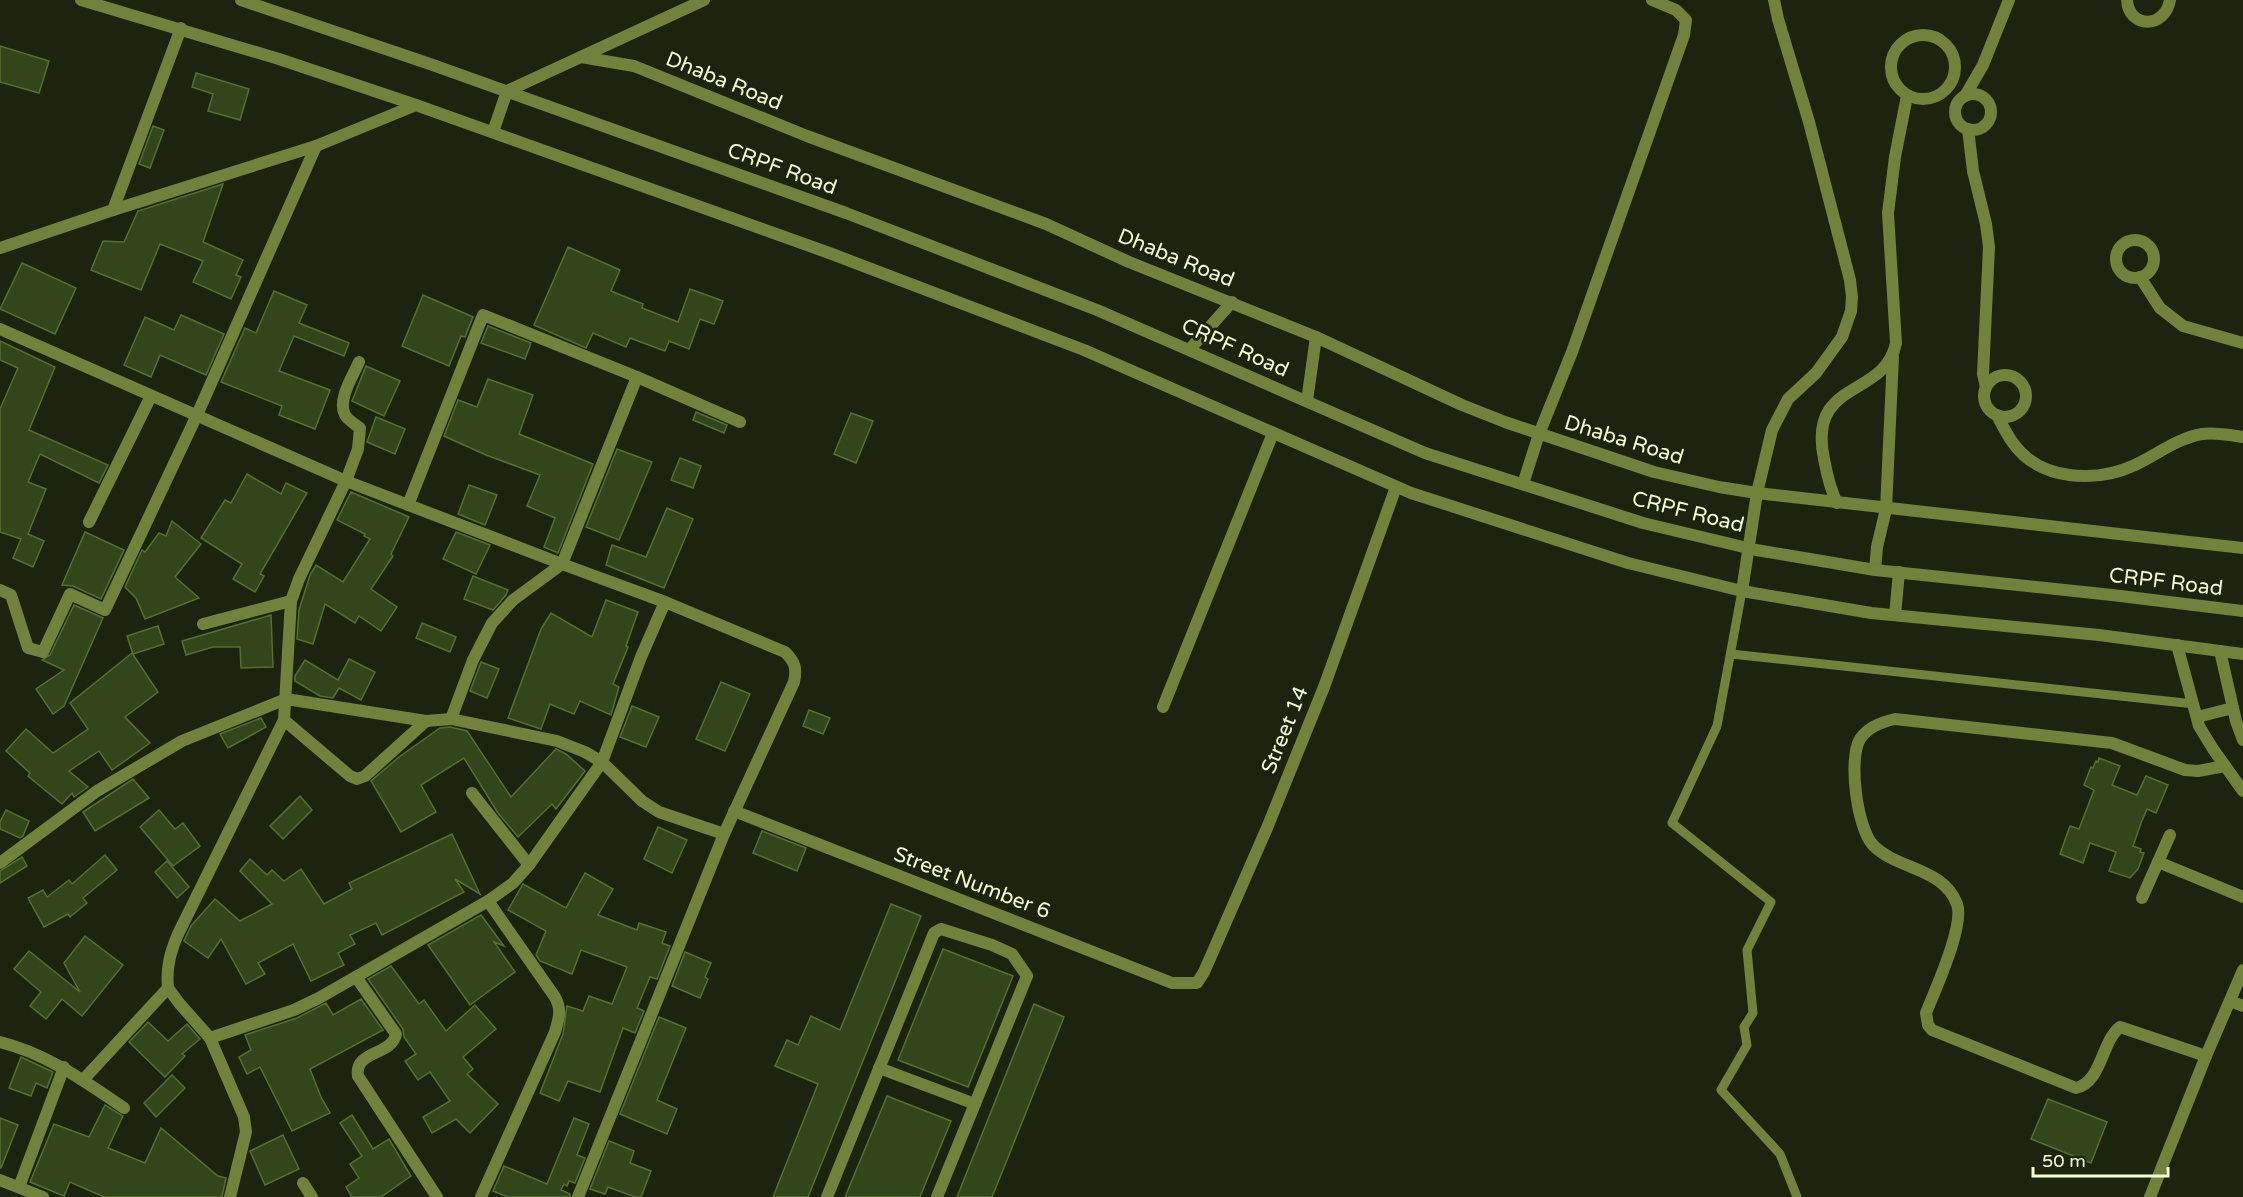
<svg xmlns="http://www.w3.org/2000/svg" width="2243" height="1197" font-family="'Varela Round',sans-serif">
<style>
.building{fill:#33451b;stroke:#54702e;stroke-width:1.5}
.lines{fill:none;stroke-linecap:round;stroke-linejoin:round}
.service{stroke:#70823b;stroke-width:9}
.minor{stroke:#70823b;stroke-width:12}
.tertiary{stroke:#70823b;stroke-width:12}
.labels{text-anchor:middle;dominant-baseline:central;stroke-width:6;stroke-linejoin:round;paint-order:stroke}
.street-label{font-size:21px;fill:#f0fed3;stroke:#1c240f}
</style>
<rect width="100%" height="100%" fill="#1c240f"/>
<g class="building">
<polygon points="0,46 49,61 39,93 0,82"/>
<polygon points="196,73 249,89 240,120 208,111 213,94 192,87"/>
<polygon points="153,126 164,130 150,168 139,164"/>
<polygon points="223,184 203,242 243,260 236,275 241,277 231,299 193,282 203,261 160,244 141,290 91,270 103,241 124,242 138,211"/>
<polygon points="568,247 620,270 611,291 643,304 642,308 678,322 690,289 723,301 714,324 700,319 689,349 669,341 665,351 630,338 626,347 593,333 586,348 534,325"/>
<polygon points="22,263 76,288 55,334 0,309"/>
<polygon points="274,291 307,305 299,323 349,343 344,356 294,336 279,371 330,390 315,429 279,415 282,406 221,382 245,328 256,333"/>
<polygon points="423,295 473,317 465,337 461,336 449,366 402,346"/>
<polygon points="181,315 224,334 206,375 160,355 151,377 124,365 145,317 174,330"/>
<polygon points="488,326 531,343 525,359 481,343"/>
<polygon points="0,341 55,367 29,430 108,465 99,483 40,454 28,482 46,489 28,534 44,541 33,567 13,558 21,539 0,532 0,409 18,368 0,360"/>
<polygon points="366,366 400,381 384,416 352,401"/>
<polygon points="488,379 533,395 519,434 593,464 558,553 544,547 555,518 527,506 540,475 486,455 444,436 458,400 477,407"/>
<polygon points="696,412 727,425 724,433 693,420"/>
<polygon points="851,413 873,421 856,463 834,454"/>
<polygon points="376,417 405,429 395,454 367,442"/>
<polygon points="617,449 652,462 619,540 586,527"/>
<polygon points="680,458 701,466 693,488 671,480"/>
<polygon points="247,474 281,494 286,483 307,493 260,574 264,576 255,592 233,579 242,564 201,538 225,500 231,503"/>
<polygon points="469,485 497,495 485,525 458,514"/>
<polygon points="351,492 409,517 391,554 393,556 371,589 397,607 381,631 359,616 355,623 325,604 313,644 297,639 299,610 310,575 316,565 343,582 370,539 364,536 365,534 337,520"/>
<polygon points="667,508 693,519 664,588 606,565 612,545 646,557"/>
<polygon points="172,521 201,544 175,577 199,598 145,619 136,598 125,587 142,550 145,552 159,533 166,536"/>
<polygon points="85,532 124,550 101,599 73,586 62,585"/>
<polygon points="456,532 490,545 476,574 443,559"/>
<polygon points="473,576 508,590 506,595 493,610 464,599"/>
<polygon points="606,600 638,612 626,646 628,647 613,684 619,687 611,715 580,701 574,714 550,704 541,729 508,718 541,629 551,613 592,637"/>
<polygon points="74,605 103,618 64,706 53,714 36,689 64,670 42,660 50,655"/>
<polygon points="271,615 273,667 241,668 240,647 213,647 186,655 182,641"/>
<polygon points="422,623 456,637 450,652 416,638"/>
<polygon points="158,626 164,644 133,654 127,636"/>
<polygon points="132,653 158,692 125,717 150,743 112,770 99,751 69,771 88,787 74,797 72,793 62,804 28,776 30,773 6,751 26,729 53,753 88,729 70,703"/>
<polygon points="349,659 375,672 361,700 339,688 333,698 320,696 295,681 295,676 305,660 338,680"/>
<polygon points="481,662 499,669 487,698 470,691"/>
<polygon points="721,682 750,694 725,751 696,739"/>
<polygon points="632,706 659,717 646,747 620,737"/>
<polygon points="809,710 830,718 823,734 803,726"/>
<polygon points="261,718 266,727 228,748 220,734"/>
<polygon points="450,727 467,731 511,797 556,749 566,754 585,771 556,809 552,804 518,837 498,813 464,758 421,785 436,812 401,832 371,781 399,757 440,728"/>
<polygon points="2099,758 2120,766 2112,785 2137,795 2146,776 2168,785 2156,813 2147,809 2141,823 2133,846 2141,849 2140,852 2144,853 2138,869 2130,878 2109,871 2116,852 2090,843 2083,863 2060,854 2070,826 2079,829 2094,790 2084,785 2091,767 2093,768 2096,761 2098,762"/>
<polygon points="133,779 149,798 95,831 83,812"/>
<polygon points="300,796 312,810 283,839 270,826"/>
<polygon points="6,810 29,821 23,836 20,838 0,829 0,822"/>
<polygon points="159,810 175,829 183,823 200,846 173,866 140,827"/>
<polygon points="658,827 687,840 672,873 644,859"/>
<polygon points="762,831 806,848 797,871 753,853"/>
<polygon points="452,834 480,894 455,879 464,892 382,935 376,923 350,935 355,944 338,953 344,965 311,981 293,944 258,963 265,974 246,984 221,939 208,958 184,941 191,926 215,899 240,921 272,904 240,871 250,859 267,875 272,870 284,881 301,869 324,904 352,889 349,883"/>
<polygon points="105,855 117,870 83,898 87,903 70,917 68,914 44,927 28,898 43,890 47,897 69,880 72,884"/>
<polygon points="22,857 27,866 0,883 0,871"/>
<polygon points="167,861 189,887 177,898 155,872"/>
<polygon points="585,873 613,889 598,915 637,930 639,923 666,932 662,943 670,946 657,979 650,977 637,1008 644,1011 635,1033 623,1028 600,1092 568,1081 559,1101 540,1093 563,1034 567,1006 583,1011 589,996 612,1004 627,967 581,950 572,974 540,961 536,955 546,931 508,910 523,884 566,908"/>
<polygon points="891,904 921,916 896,979 808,1197 773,1197 818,1084 775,1066 787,1040 798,1045 811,1016 840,1030"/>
<polygon points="481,915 504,946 494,942 515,972 470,1005 428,945"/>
<polygon points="85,936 123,965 82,1016 62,999 46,1019 30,1006 41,992 14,969 29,951 80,992 64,963"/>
<polygon points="943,949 1013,976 968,1087 898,1060"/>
<polygon points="685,952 711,963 705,977 708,979 700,998 672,986"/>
<polygon points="391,966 419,1004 424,1000 446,1031 475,1005 496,1029 463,1057 473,1069 467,1074 498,1104 470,1133 456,1119 432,1133 423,1117 450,1101 430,1072 418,1080 405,1061 416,1054 404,1037 403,1029 368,979"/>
<polygon points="361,999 383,1030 310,1069 321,1097 330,1113 292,1131 260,1067 247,1074 239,1057 251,1050 245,1035 297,1018 326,1003 333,1015"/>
<polygon points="1034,1004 1064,1017 999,1180 992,1197 957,1197"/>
<polygon points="659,1017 686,1028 657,1100 677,1109 667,1134 620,1114"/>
<polygon points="148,1022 168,1041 187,1024 200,1039 182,1054 185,1056 165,1077 129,1042"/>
<polygon points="21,1057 53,1072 47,1088 36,1083 31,1096 9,1088"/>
<polygon points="172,1075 185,1088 156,1117 144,1103"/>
<polygon points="887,1096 951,1121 920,1197 845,1197"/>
<polygon points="2048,1099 2107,1122 2091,1163 2031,1139"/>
<polygon points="105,1105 123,1116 108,1148 145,1163 161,1128 218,1176 226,1178 222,1197 104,1197 70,1182 64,1196 30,1182 54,1124 89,1137"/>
<polygon points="352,1115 373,1149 389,1139 411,1176 381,1197 352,1197 346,1187 359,1178 350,1164 362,1156 340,1123"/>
<polygon points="0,1118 18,1125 1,1168 0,1168"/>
<polygon points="574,1118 589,1124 577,1155 585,1158 575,1183 569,1181 567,1186 564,1184 561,1190 570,1194 570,1197 508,1197 493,1191 504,1166 547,1184"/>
<polygon points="283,1135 299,1169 265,1185 250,1151"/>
<polygon points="609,1141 634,1151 630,1163 651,1171 641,1197 635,1197 608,1187 605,1194 590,1189"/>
</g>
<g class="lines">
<g class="service">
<polyline points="1742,591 1717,726 1672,823 1771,902 1747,950 1753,1013 1744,1027 1747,1045 1721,1090 1780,1154 1797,1197"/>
<polyline points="1731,654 2194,704"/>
</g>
<g class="minor">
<path d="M2127,0C2129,29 2165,29 2170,0"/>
<circle cx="1923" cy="67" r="32"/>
<polyline points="581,57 634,66 807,136 1046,224 1129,262 1316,337 1462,405 1505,422 1654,472 1719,487 1757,493 2243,548"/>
<circle cx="1973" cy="112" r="18"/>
<polyline points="1965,96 1983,65 2009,0"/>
<polyline points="1968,129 1973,171 1986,224 1989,247 1983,374 1986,387"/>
<polyline points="493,132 507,91 704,0"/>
<polyline points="113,210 181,28"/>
<circle cx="2135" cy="259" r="19"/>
<polyline points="0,248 113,210 316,146 416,105"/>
<polyline points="2140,277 2160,308 2183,326 2243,343"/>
<path d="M0,329L346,481L562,564L665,602L785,652C795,662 797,668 794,682L724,834L578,1197"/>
<polyline points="1190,349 1232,302"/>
<path d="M359,362C353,376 337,400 345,415C348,420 356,425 360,428L358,449L346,481L299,579L291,601L284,720L350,776L357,779L365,776L426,721"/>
<circle cx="2005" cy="396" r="21"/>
<polyline points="1307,401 1316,337"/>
<path d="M1997,415C2002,425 2007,435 2013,443C2040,481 2096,483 2135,465C2156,455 2178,438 2202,434C2215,432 2230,435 2243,437"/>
<polyline points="1523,484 1539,434 1572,352 1684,35 1686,20 1676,10 1652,0"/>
<path d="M1837,503C1830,489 1827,475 1824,459C1807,378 1885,399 1896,343L1888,213L1895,157L1907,96"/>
<polyline points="408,505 483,315 637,377 740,422"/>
<polyline points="89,522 151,396"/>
<polyline points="1875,570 1877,547 1886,509 1893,357"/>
<polyline points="0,590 11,595 28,648 43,652 70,594 105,610 197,415 316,146"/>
<polyline points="1742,591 1757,493 1772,430 1788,399 1816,373 1842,337 1851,311 1852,297 1850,280 1809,122 1778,19 1774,0"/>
<polyline points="203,624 291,601"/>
<polyline points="2177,645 2199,726 2213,749 2243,791"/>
<polyline points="2220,651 2236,721 2243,740"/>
<polyline points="1163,707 1273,433"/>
<polyline points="2197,717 2233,708"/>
<polyline points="451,719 473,660 492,623 513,600 562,564 637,377"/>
<polyline points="472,793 529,865"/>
<polyline points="734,811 1172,983 1197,983 1204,972 1267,828 1324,687 1396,487"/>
<polyline points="2158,862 2243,897"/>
<polyline points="0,863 97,791 182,741 286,699 426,721 451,719 557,741 585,752 602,762 642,801 659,812 724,834"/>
<polyline points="2142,898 2170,835"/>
<path d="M356,977L396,1034C392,1056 354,1050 358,1076L437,1197"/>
<polyline points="168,988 179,1003 210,1038 244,1117 246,1132 230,1197"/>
<polyline points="2230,1001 2243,1006"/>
<polyline points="210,1038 294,1010 319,998 488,901 513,883 529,865 602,762 641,657 665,602"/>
<path d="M0,1042C46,1053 86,1082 124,1108"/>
<path d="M2206,1056L2120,1027C2101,1042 2102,1082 2076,1088L1932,1030L1928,1025L1926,1013C1935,990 1965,925 1957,904C1943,867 1897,870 1873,845C1857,828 1848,759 1860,739C1868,727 1881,722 1895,719L2112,743L2185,770L2198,771L2225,766"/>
<polyline points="879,1068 975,1104"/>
<path d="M83,1080L168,988C166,968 170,953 178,934L284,720"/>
<polyline points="0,1180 43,1197"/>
<polyline points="303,1183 312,1197"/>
<polyline points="19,1187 64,1067"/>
<path d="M481,1197L555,1032C559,1018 562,1010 555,997L488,901"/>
<polyline points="827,1197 934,933 941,929 992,945 1012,954 1027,976 937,1197"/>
<polyline points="2150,1197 2206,1056 2243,970"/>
</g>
<g class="tertiary">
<polyline points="81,0 279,59 416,105 832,254 1084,350 1411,493 1628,563 1742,591 1871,613 2099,635 2243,654"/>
<polyline points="241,0 430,64 846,213 1097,310 1425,453 1643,523 1756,550 1875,570 2112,595 2243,611"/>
<polyline points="1895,615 1899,572"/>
</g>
</g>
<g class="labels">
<g class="street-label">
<text transform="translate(724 81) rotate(22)">Dhaba Road</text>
<text transform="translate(782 169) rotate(20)">CRPF Road</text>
<text transform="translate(1176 258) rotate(22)">Dhaba Road</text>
<text transform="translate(1235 348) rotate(24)">CRPF Road</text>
<text transform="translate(1624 440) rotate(17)">Dhaba Road</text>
<text transform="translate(1688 512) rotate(14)">CRPF Road</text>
<text transform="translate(2166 582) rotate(7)">CRPF Road</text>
<text transform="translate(1285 730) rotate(-68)">Street 14</text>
<text transform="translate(972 883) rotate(21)">Street Number 6</text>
</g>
</g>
<path d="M2033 1167v9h135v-9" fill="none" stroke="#f0fed3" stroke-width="3"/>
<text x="2042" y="1167" font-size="18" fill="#f0fed3" stroke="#1c240f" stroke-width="4.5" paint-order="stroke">50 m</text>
</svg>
